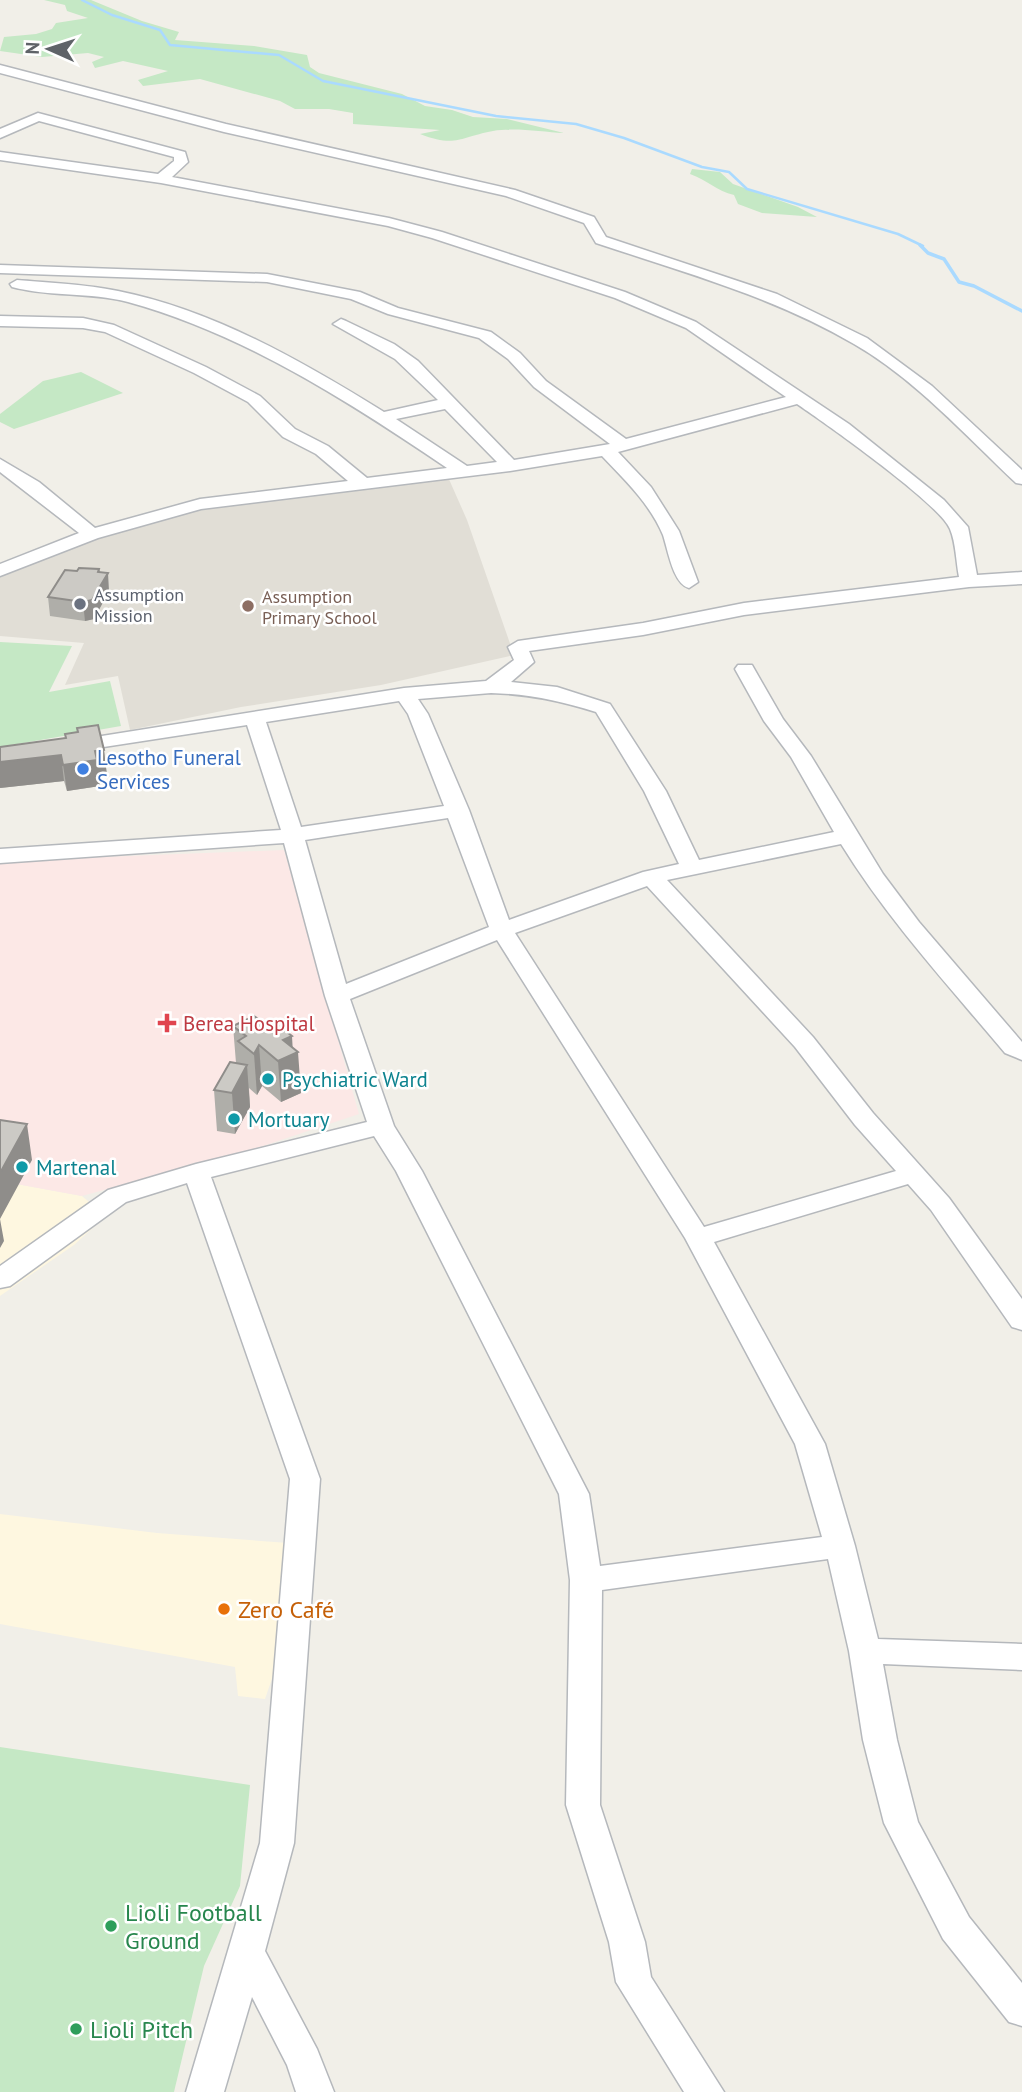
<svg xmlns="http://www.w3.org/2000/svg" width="1022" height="2092" font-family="'PT Sans',sans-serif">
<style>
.commercial{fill:#fef7e0}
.education{fill:#e1ded6}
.medical{fill:#fce8e6}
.green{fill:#c5e8c5}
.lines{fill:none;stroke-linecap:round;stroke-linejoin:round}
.stream-far1{stroke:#aadaff;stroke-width:2.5}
.stream{stroke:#aadaff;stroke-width:3.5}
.minor-casing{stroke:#b5b8bc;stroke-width:3}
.minor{fill:#fff;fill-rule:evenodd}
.wall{fill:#afaea9}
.shaded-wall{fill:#8f8d8a}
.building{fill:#cccac5;stroke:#8f8d8a;stroke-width:2}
.worship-dot{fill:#6b7280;stroke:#fff;stroke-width:2.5}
.education-dot{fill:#8d6e63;stroke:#fff;stroke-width:2.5}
.shop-dot{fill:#3f7fe0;stroke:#fff;stroke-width:2.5}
.health-dot{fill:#e0444e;stroke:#fff;stroke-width:2.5}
.culture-dot{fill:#0f9aa8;stroke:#fff;stroke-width:2.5}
.food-dot{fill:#e8710a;stroke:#fff;stroke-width:2.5}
.leisure-dot{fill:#2e9e5b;stroke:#fff;stroke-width:2.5}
.labels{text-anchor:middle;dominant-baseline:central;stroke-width:5;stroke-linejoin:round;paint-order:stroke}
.far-worship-label{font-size:18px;fill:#5b616d;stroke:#fff;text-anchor:start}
.far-education-label{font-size:18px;fill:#785e54;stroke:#fff;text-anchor:start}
.shop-label{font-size:21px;fill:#366cbe;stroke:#fff;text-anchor:start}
.health-label{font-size:21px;fill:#be3a42;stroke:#fff;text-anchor:start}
.culture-label{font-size:21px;fill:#0d838f;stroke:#fff;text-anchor:start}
.near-food-label{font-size:24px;fill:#c56008;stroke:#fff;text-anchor:start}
.near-leisure-label{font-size:24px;fill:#27864d;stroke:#fff;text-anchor:start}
</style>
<rect width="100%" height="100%" fill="#f1efe8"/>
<g class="commercial">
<polygon points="0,1181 82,1196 106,1216 74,1245 0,1296"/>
<polygon points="0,1514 157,1533 288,1543 277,1664 265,1699 238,1696 235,1667 0,1624"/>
</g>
<polygon class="education" points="448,477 467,520 514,655 381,685 241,707 130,730 118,676 65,685 84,643 0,636 0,573 104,534 207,507"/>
<polygon class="medical" points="284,850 359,1114 263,1146 82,1196 0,1181 0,861"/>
<g class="green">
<path d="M44,0H91L142,21L179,32L175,40L254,46L307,55L310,67L319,73L402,94L425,106L452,110L473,117L507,119L564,133C542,132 515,127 493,131C460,137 456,148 420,134L440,130L353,124V113L329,109H295L280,101L200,79L143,86L138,80L168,71L123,61L95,68L92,62L104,57L88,53L42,57L0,51L4,37L36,34L52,29L56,23L88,18L67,11L65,5Z"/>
<path d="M692,169L720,172L733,184L798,207L817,217L762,213L738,204L734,195C717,191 707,180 690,174Z"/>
<polygon points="81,372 123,393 14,429 0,422 0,414 43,381"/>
<polygon points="0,642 72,646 49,692 110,681 121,726 0,747"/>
<polygon points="0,1747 250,1785 240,1886 204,1966 174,2092 0,2092"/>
</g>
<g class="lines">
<polyline class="stream-far1" points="82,0 112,15 160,30 170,45 279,55 323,81 496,116 576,124 624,138 702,167 729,172 747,189 898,234 923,246"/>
<polyline class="stream" points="920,245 928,253 944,259 959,282 974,286 1022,311"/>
<defs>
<g id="minor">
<path d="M0,65L226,124L515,190L594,217L606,237L777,294L867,338L932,386L1022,470V484L1016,483C965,435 915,379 854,344C774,297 683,272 596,243L584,223L506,196L224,132L0,73Z"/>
<path d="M38,113L185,152L188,162L172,177L389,218L442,232L625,292L696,322L849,424L944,500L968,527L977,575L1022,572V584L969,587L744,615L643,635L529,651L534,662L511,682L557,687L610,704L666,791L699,860L834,832L791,757L764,721L735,669L738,665H752L783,719L811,756L883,874L919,922L1022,1042V1060L1005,1053C948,985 888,920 841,844L667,880L813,1037L873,1113L949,1198L1022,1299V1330L1012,1327L931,1210L908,1184L714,1242L825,1444L855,1546L878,1639L1022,1644V1670L883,1664L897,1740L918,1822L969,1917L1022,1983V2026L1009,2022L943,1939L884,1823L863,1740L849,1651L828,1559L602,1590L600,1805L645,1942L651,1977L724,2092H684L616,1982L609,1942L566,1805L570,1580L559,1494L396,1171L374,1136L211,1177L320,1479L294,1843L265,1951L317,2049L334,2092H296L287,2065L252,1997L224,2092H186L260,1843L290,1479L187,1183L126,1202L10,1286L0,1288V1266L108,1190L196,1164L367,1122L325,996L284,843L0,863V849L281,830L247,725L71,752L64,750L61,746L64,742L404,688L486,681L514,660L508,647L518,641L643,623L744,603L959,577C956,562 956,543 950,529C940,504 825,423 797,404L618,452L651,487L679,531L698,582L689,588C673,584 668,550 663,535C650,504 625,480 602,456L510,471L201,509L98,538L0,576V564L79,533L0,472V459L39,482L95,528L200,499L348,481L316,454L283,437L248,402L194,373L105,332L83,328L0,326V316L83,318L114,325L206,367L260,396L295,429L328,446L367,478L447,468C348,401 244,334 128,302C90,292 49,297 12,287L10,284L17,280C51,283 85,284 118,291C213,310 302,361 384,412L438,400L395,359L333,324L341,319L346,321L394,344L418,361L514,460L610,444L534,387L508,359L479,338L388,314L351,299L267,282L0,273V265L267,274L360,292L398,308L491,332L520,353L546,381L626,439L786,397L686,328L615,298L432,238L388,226L161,183L0,160V152L158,174L174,161V157L39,121L0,138V129ZM445,409L497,462L467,466L396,419ZM491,693C529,694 560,701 596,712L644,791L679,864L643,872L509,920L469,810L428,714L418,699ZM399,701L408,714L444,806L301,827L266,722ZM448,818L489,927L346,984L305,840ZM647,886L795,1047L855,1125L896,1171L704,1227L515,933ZM497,940L685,1238L795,1444L822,1537L600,1566L589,1494L422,1171L394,1126L350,999Z"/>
</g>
</defs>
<use href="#minor" class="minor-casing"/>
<use href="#minor" class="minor"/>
</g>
<g class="wall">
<polygon points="99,569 100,572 109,591 94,619 85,621 50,616 48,597 77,571"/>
<polygon points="78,732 104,750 107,776 99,777 100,786 67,791 64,781 0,788 65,738"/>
<polygon points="233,1026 292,1047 301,1093 281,1102 262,1086 257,1095 249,1088 250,1107 235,1134 217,1131 214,1090 236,1063"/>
</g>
<g class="shaded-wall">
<polygon points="99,569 101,584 108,573 109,591 94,619 85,621 83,602"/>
<polygon points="104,750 107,776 99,777 100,786 67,791 63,765 95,751"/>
<polygon points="61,755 64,781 0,788 0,762"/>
<polygon points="292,1036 293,1054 298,1052 301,1093 281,1102 278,1061 283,1040"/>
<polygon points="259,1045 262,1086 257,1095 254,1054"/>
<polygon points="247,1065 250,1107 235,1134 232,1093"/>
<polygon points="27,1124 32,1160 0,1219 4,1241 0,1248 0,1173"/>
</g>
<g class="building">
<polygon points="79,568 99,569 98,572 108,573 92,600 83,602 48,597 65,570 77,571"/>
<polygon points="98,725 104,750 95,751 97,760 63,765 61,755 0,762 0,747 66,738 65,734 78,732 77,728"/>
<polygon points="254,1016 268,1026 275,1023 292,1036 283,1040 298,1052 278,1061 259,1045 254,1054 238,1041 246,1036 233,1026"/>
<polygon points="230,1062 247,1065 232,1093 214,1090"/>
<polygon points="0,1120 27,1124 0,1173"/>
</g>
<circle class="worship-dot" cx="80" cy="604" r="7"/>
<circle class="education-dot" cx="248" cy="606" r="7"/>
<circle class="shop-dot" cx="83" cy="769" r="7"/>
<path class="health-dot" d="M163.5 1012.5h7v7h7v7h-7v7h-7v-7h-7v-7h7z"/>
<g class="culture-dot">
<circle cx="268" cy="1079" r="7"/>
<circle cx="234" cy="1119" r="7"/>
<circle cx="22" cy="1167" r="7"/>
</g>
<circle class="food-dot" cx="224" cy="1609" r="7"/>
<g class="leisure-dot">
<circle cx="111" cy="1926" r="7"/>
<circle cx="76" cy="2029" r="7"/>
</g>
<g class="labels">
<g class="far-worship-label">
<text x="94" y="594">Assumption<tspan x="94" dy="21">Mission</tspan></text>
</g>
<g class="far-education-label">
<text x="262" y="596">Assumption<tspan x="262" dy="21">Primary School</tspan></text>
</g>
<g class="shop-label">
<text x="97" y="757">Lesotho Funeral<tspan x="97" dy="24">Services</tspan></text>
</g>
<g class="health-label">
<text x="183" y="1023">Berea Hospital</text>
</g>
<g class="culture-label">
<text x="282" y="1079">Psychiatric Ward</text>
<text x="248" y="1119">Mortuary</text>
<text x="36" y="1167">Martenal</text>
</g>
<g class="near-food-label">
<text x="238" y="1609">Zero Café</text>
</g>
<g class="near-leisure-label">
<text x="125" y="1912">Lioli Football<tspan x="125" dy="28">Ground</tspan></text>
<text x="90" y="2029">Lioli Pitch</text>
</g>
</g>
<g transform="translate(49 49) rotate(273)" stroke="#ffffff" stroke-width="5" paint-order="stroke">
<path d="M0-5L12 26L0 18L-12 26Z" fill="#5f6368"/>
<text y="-10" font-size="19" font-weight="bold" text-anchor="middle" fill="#5f6368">N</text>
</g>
</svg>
